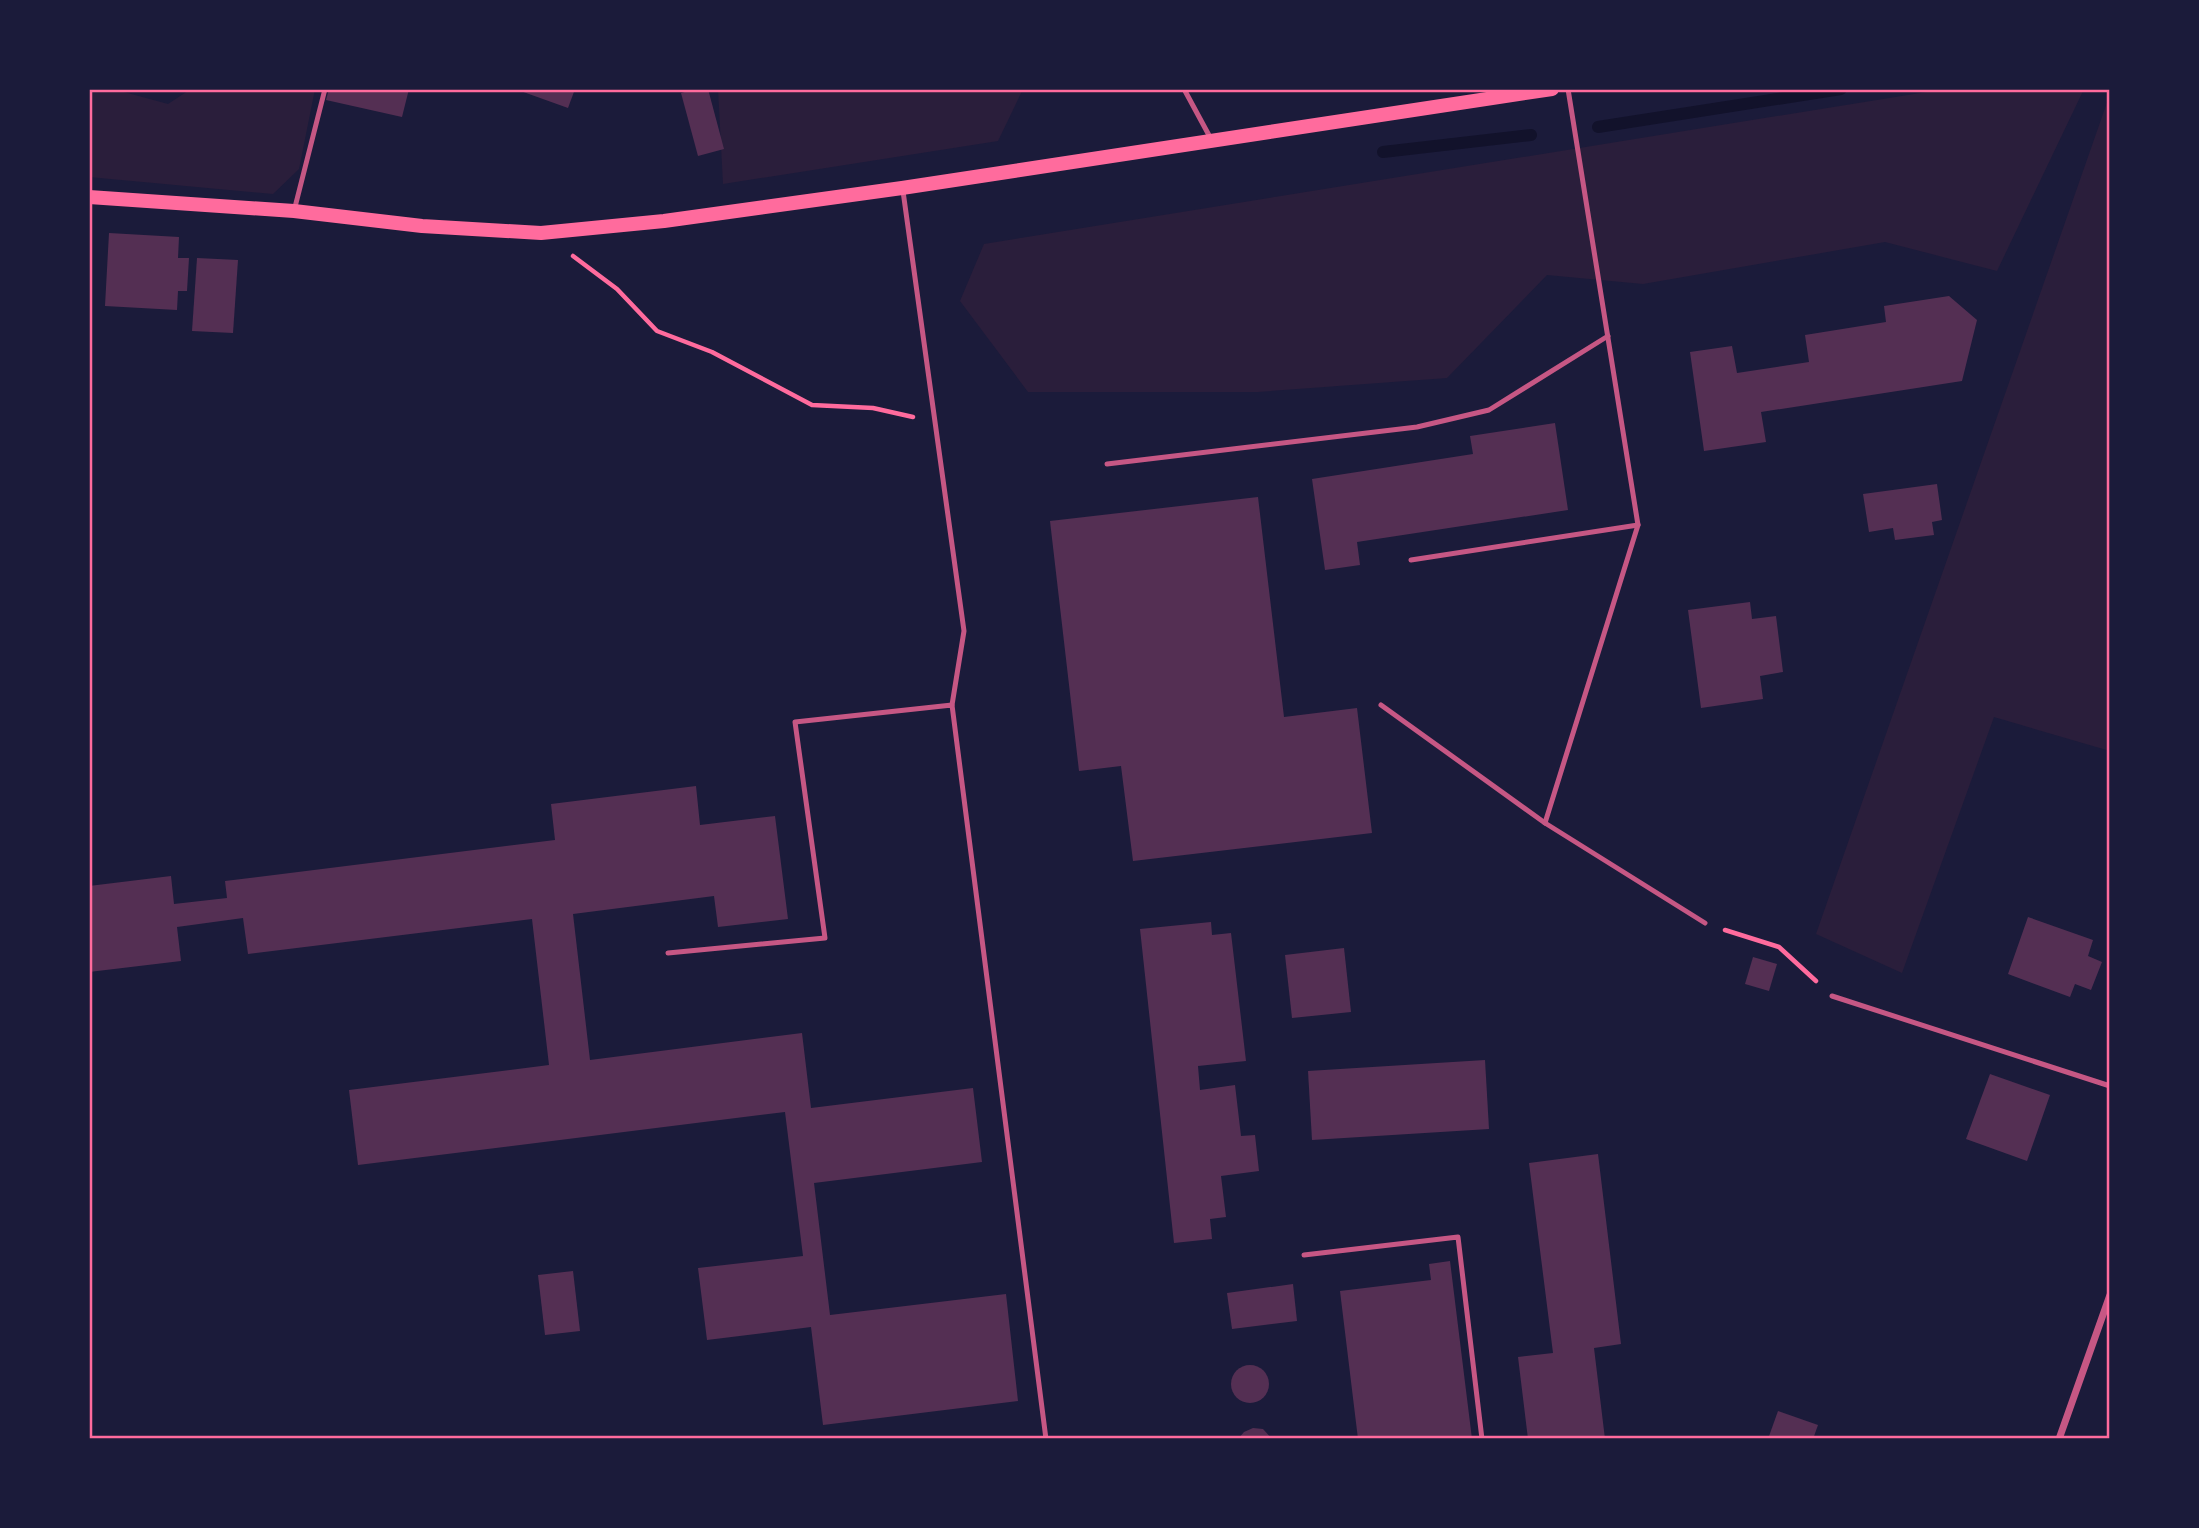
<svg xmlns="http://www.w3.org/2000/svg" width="2199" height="1528" font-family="'DejaVu Sans',sans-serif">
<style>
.green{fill:#2a1e3b}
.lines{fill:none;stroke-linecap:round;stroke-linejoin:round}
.stream{stroke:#12122b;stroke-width:12}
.building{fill:#542f53}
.path{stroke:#ff6b9d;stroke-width:4.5}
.service{stroke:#c65784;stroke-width:5}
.minor{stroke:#c65784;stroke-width:7}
.secondary{stroke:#ff6b9d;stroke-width:14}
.neatline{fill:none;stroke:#ff6b9d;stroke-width:2.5}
</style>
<rect width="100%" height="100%" fill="#1b1b3a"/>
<g class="green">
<polygon points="89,89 113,89 168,104 191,89 315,89 299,169 273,194 89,177"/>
<polygon points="718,89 1023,89 998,141 723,184"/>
<polygon points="1945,89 2084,89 1997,271 1885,242 1643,284 1547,275 1447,378 1258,392 1028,392 960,301 984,244"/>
<polygon points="2110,94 2110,751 1994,717 1902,973 1816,934"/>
</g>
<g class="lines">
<g class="stream">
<polyline points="1598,127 1841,89"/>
<polyline points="1383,152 1531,135"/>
</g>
</g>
<g class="building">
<polygon points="329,89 409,89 402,117 326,100"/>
<polygon points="515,89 575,89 568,108"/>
<polygon points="695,89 708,89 724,149 698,156 681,93"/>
<polygon points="109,233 179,237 178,258 189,258 187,291 178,291 177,310 105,306"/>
<polygon points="197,258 238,260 233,333 192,331"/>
<polygon points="1949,296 1977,320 1962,381 1761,412 1766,442 1704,451 1690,352 1732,346 1737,373 1809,362 1805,335 1886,322 1884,306"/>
<polygon points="1555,423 1568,510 1357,542 1360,565 1325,570 1312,479 1473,454 1470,436"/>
<polygon points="1937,484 1942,520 1932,522 1934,535 1895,540 1893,528 1869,532 1863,494"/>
<polygon points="1258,497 1284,717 1357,708 1372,833 1133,861 1121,766 1079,771 1050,521"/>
<polygon points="1750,602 1752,619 1776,616 1783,672 1760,676 1763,699 1701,708 1688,610"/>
<polygon points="696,786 700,825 775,816 788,919 718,927 714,896 573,914 590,1060 802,1033 811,1108 973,1088 982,1162 814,1183 830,1315 1006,1294 1018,1401 823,1425 811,1327 707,1340 698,1268 803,1256 785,1112 358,1165 349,1090 549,1065 532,919 248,954 243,918 177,927 181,961 89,972 89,886 171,876 174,904 227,898 225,881 555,840 551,804"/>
<polygon points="2028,917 2093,940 2088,956 2102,962 2091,990 2075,984 2070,997 2008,974"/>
<polygon points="1211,922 1212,935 1231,933 1246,1061 1198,1066 1200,1090 1235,1085 1241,1136 1255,1135 1259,1171 1221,1176 1226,1217 1210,1219 1212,1239 1174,1243 1140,929"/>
<polygon points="1344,948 1351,1012 1292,1018 1285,955"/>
<polygon points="1753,957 1777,964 1769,991 1745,984"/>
<polygon points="1485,1060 1489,1129 1312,1140 1308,1071"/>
<polygon points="1990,1074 2050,1095 2027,1161 1966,1139"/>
<polygon points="1598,1154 1621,1344 1594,1348 1605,1439 1528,1439 1518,1357 1553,1353 1529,1163"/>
<polygon points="1450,1261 1472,1439 1358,1439 1340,1291 1431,1280 1429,1264"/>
<polygon points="573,1271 580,1331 545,1335 538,1275"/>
<polygon points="1293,1284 1297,1321 1232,1329 1227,1293"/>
<circle cx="1250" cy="1384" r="19"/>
<polygon points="1778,1411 1818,1425 1813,1439 1768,1439"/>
<polygon points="1253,1428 1263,1429 1272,1439 1238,1439 1244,1432"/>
</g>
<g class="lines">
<g class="path">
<polyline points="573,256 617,289 657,331 712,352 812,405 873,408 913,417"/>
<polyline points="1725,930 1779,947 1816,981"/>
</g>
<g class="service">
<polyline points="1184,89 1211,139"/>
<polyline points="903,191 964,631 952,705"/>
<polyline points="294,211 325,89"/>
<polyline points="1107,464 1417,427 1489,410 1608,336"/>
<polyline points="1638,525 1545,823 1705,923"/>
<polyline points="1411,560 1638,525 1568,89"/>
<polyline points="1381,705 1545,823"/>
<polyline points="668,953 825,938 795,722 952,705 1046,1439"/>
<polyline points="1832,996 2110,1086"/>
<polyline points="1304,1255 1458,1237 1482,1439"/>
</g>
<polyline class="minor" points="2059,1439 2110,1295"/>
<polyline class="secondary" points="89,197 294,211 422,226 541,233 664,221 902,188 1552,89"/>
</g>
<rect width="2199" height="1528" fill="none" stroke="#1b1b3a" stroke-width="182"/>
<rect x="91" y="91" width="2017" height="1346" class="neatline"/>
</svg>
